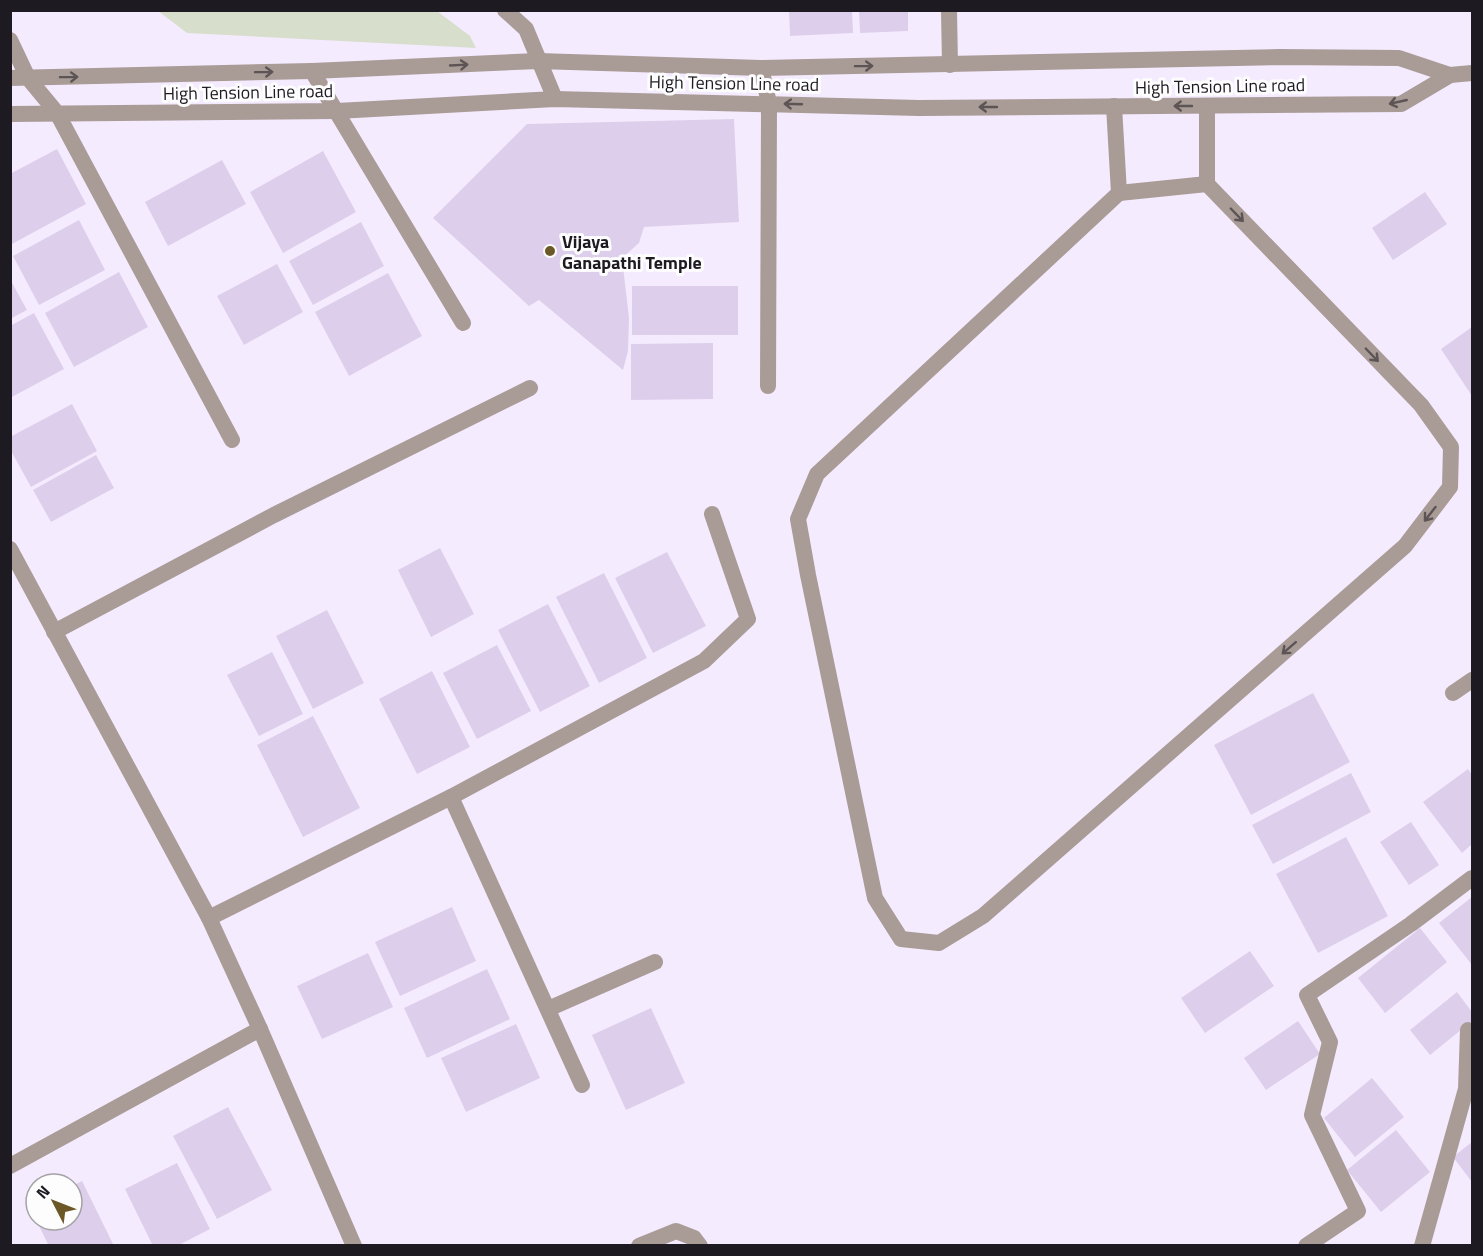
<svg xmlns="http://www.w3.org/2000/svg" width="1483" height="1256" font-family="'Titillium Web',sans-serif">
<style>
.green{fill:#d7dfcc}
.building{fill:#ddcfeb}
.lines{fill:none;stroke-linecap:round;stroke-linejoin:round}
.minor{stroke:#a99b96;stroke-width:16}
.tertiary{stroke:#a99b96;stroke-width:16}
.oneway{stroke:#5d5456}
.poi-dot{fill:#6c5827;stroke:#fdfdfd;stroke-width:2}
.labels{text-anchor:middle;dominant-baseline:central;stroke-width:6;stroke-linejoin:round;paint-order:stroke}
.street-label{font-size:18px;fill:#1e1a22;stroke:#fdfdfd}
.poi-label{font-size:18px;font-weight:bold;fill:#1e1a22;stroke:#fdfdfd;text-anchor:start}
</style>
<rect width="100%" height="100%" fill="#f5ebff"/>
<polygon class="green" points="158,11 437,11 470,36 476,48 187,33"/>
<g class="building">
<polygon points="789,10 852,10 853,33 790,36"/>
<polygon points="859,10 908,10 908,31 860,33"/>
<polygon points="734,119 739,222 644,227 639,243 622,258 629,318 628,351 623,370 539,300 529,306 433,218 527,124"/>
<polygon points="57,149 86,204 10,245 10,174"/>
<polygon points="323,151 356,212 283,253 250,192"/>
<polygon points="222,160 246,204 168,246 145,202"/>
<polygon points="1425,192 1447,224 1393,260 1372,228"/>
<polygon points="79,220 105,270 39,305 13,256"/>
<polygon points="361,222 384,266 313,305 289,261"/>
<polygon points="277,264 303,312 244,345 217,296"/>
<polygon points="119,272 148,327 74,367 45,313"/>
<polygon points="388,273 422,336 349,376 315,312"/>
<polygon points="10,279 27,310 10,319"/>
<rect x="632" y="286" width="106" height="49"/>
<polygon points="34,313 64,369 10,398 10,326"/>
<polygon points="1472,327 1472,396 1441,349"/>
<polygon points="713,343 713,399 631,400 631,344"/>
<polygon points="72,404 97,451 31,487 10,449 10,437"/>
<polygon points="96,455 114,488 51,522 33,490"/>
<polygon points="440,548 474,614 431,637 398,570"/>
<polygon points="667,552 706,626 653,653 615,578"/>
<polygon points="604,573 647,658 599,683 556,597"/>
<polygon points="548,604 590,686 540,712 498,630"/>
<polygon points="327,610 364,683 313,709 276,636"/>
<polygon points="497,645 531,711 477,739 443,673"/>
<polygon points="272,652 303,714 259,736 227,675"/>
<polygon points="432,671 470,747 417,774 379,699"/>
<polygon points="1313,693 1350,762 1251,815 1214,745"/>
<polygon points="313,716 360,808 303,837 257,745"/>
<polygon points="1468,769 1472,775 1472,844 1462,853 1423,802"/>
<polygon points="1351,773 1371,812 1273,864 1252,825"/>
<polygon points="1411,822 1439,865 1409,885 1380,842"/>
<polygon points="1346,837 1388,916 1318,953 1276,874"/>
<polygon points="1472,897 1472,965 1439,923"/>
<polygon points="452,907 476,961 400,996 375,942"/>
<polygon points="1420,928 1447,962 1385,1013 1358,978"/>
<polygon points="1250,951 1274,986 1205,1033 1181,998"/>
<polygon points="368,953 393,1007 322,1039 297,986"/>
<polygon points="487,969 510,1019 427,1058 404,1008"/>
<polygon points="1457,992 1472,1012 1472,1021 1430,1055 1410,1030"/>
<polygon points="651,1008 685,1083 626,1110 592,1035"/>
<polygon points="1298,1021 1320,1054 1266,1090 1244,1058"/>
<polygon points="516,1024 540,1078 466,1112 441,1058"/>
<polygon points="1372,1078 1404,1117 1355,1157 1324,1118"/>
<polygon points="228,1107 272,1190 217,1219 173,1136"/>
<polygon points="1396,1130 1430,1172 1381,1212 1347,1170"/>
<polygon points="1472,1142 1472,1182 1453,1157"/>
<polygon points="177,1163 210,1229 177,1246 153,1246 125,1189"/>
<polygon points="82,1181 114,1246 49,1246 36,1220 72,1220 72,1186"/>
<polygon points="36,1205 36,1220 30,1208"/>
</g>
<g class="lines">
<g class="minor">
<polyline points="505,10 526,29 555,99"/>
<polyline points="949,10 950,65"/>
<polyline points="10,40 28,78 57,113 232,440"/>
<polyline points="761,68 769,103 768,386"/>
<polyline points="312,71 463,323"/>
<polyline points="1114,106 1119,193 817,474 798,519 808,575 875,898 901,939 939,943 983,916 1405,546 1450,487 1451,447 1421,405 1207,184 1207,106"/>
<polyline points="1119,193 1207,184"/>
<polyline points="10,549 209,918 260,1029 354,1246"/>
<polyline points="54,632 274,515 530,388"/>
<polyline points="1453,693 1472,680"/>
<polyline points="451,797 582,1085"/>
<polyline points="209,918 451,797 704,661 748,619 712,514"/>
<polyline points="548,1009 655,962"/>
<polyline points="10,1166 260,1029"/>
<polyline points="639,1246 676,1231 694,1238 700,1246"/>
<polyline points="1306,1246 1358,1211 1312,1115 1330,1042 1307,995 1411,924 1472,878"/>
<polyline points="1422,1246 1466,1089 1468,1030"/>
</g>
<g class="tertiary">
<polyline points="10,78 312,71 538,61 761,68 1278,57 1399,58 1450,75 1472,73"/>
<polyline points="10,114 337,111 555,99 919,108 1401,104 1450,75"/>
</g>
</g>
<defs><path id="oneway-shaft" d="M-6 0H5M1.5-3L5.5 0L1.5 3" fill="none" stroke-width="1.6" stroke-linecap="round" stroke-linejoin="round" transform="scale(1.5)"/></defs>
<g class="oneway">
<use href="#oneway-shaft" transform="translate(459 65) rotate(-3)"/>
<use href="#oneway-shaft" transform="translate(864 66) rotate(-1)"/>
<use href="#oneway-shaft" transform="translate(264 72) rotate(-1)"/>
<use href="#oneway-shaft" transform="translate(69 77) rotate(-1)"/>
<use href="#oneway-shaft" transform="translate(1398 102) rotate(167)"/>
<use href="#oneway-shaft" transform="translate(793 104) rotate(-178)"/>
<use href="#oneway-shaft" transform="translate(1183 106) rotate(180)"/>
<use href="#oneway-shaft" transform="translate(988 107) rotate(180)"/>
<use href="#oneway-shaft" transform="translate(1237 215) rotate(46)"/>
<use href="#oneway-shaft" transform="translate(1372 355) rotate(46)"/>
<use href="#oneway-shaft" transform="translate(1430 514) rotate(128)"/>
<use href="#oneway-shaft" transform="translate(1289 648) rotate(139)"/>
</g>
<circle class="poi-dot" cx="550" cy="251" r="6"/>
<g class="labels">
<g class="street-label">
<text transform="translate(734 83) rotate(1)">High Tension Line road</text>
<text transform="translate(1220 86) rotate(-1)">High Tension Line road</text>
<text transform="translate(248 92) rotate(-1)">High Tension Line road</text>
</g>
<g class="poi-label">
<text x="562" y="241">Vijaya<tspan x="562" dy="21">Ganapathi Temple</tspan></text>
</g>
</g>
<rect width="1483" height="1256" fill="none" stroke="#1e1a22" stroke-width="24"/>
<g transform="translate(54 1202) rotate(312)"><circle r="28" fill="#fdfdfd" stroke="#a4a2a5" stroke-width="1.5"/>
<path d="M0-4.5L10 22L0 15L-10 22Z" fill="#6c5827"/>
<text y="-9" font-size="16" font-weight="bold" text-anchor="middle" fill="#1e1a22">N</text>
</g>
</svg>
